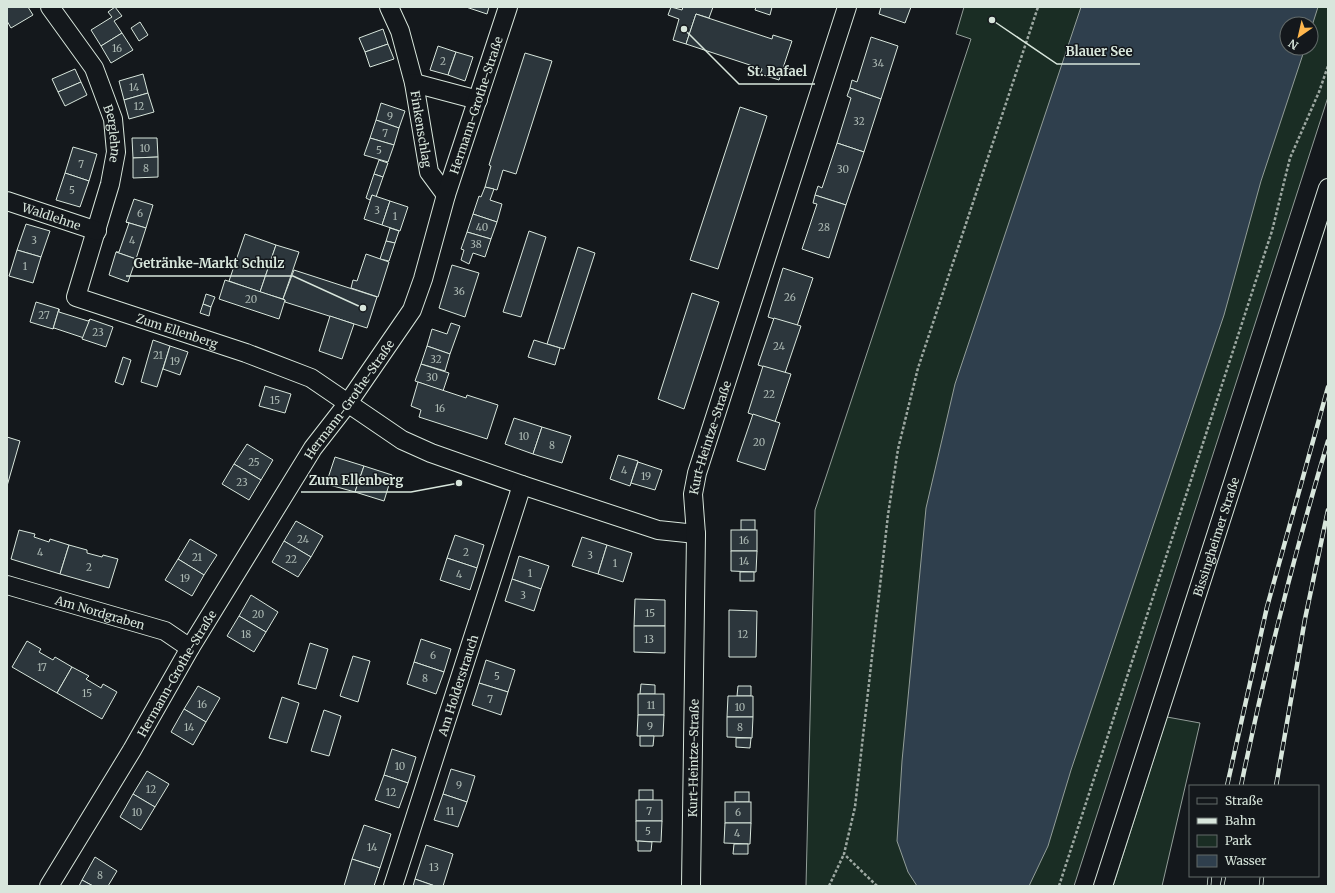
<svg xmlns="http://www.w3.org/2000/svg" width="1335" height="893" font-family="Merriweather,serif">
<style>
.green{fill:#1a2d24;stroke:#939e99;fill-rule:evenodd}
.water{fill:#2f3f4d;stroke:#939e99}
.building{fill:#2c363c;stroke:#d8e6dc}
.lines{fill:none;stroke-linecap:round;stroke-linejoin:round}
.street-casing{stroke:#d8e6dc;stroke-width:20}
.path{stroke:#9da8a2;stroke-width:2.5;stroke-dasharray:3 2;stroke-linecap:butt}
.street{stroke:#14181c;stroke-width:18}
.rail-casing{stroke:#d8e6dc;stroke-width:4.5}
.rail{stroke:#14181c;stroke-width:3;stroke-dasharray:9;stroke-linecap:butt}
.labels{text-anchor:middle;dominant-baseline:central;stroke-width:3;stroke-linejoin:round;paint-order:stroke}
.number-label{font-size:10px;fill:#adbab4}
.street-label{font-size:12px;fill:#d8e6dc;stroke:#14181c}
.leader{fill:none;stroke:#d8e6dc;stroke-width:1.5}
.callout-dot{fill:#d8e6dc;stroke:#14181c;stroke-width:1.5}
.callout-label{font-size:13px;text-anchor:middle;font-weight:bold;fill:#d8e6dc;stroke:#14181c;stroke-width:3;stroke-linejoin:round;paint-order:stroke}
</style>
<rect width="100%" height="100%" fill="#14181c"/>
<g class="green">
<path d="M964,7H1328V97L1074,886H806L815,510L971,39L956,34ZM1287,24H1311V48H1287Z"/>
<polygon points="1167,717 1200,723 1162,886 1113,886"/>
</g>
<polygon class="water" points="1081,7 1318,7 1311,29 1311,24 1287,24 1287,48 1305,48 1261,181 1224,315 1071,770 1048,846 1029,886 917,886 908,872 897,841 902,761 926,508 955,384"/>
<g class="building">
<polygon points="9,7 28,7 33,15 11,28 7,21 7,8"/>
<polygon points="115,7 122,16 114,21 122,33 101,46 91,30 112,17 108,12"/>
<polygon points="466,7 489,7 487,14"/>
<polygon points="671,7 682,10 683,7 713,7 709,18 696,14 686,44 673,40 679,19 668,15"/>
<polygon points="756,7 772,7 770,15 755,10"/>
<polygon points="881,7 911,7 905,23 879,14"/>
<polygon points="696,14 772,39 773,35 792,41 779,80 760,74 762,69 686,44"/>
<polygon points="140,22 148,35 139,41 131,28"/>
<polygon points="383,29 388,44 365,52 359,38"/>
<polygon points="122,33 133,50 111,63 101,46"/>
<polygon points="871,37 898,46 881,99 850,88 852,80 857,82"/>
<polygon points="388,44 394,59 370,67 365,52"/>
<polygon points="438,46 456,52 448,75 430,70"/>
<polygon points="456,52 473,57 465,81 448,75"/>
<polygon points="525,53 552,61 516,174 503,170 497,190 485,187 491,166 489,165"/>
<polygon points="75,69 81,82 58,92 52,79"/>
<polygon points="143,74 148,93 124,100 119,81"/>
<polygon points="81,82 87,95 65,106 58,92"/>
<polygon points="850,88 881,99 864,152 837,143 851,98 847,96"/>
<polygon points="148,93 154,112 129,119 124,100"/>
<polygon points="381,103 405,111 399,128 376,120"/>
<polygon points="740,107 767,116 718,269 690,260"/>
<polygon points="376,120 399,128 394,145 370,138"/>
<polygon points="132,138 157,138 158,157 133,158"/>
<polygon points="370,138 394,145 388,162 364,155"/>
<polygon points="837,143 864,152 846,205 815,195 818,186 822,188"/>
<polygon points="73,147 97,154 89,181 65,173"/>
<polygon points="158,157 158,177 133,178 133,158"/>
<polygon points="379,160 388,163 383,177 374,174"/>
<polygon points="65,173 89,181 80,207 56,200"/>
<polygon points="374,174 383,177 376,197 372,195 370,200 366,198"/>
<polygon points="485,187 494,189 490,200 502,204 497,222 473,214 479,196 481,197"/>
<polygon points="372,195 390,201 382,225 364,219"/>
<polygon points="815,195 846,205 829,258 802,249 817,204 813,203"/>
<polygon points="134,199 153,205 146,228 126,222"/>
<polygon points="390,201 408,207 400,231 382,225"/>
<polygon points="473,214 497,222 491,239 467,232"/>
<polygon points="126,222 146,228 136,259 116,252 119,252 129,223"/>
<polygon points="26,224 50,231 41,257 17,250"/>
<polygon points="390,228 399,231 395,243 386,241"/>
<polygon points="529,231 546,237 521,317 503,312"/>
<polygon points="467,232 491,239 485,257 473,253 469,264 461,260 464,250 461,249"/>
<polygon points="245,234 276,245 260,292 229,281"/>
<polygon points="386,241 395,243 389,261 380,259"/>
<polygon points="276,245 299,252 283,299 260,292"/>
<polygon points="578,247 595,253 564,349 547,344"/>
<polygon points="17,250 41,257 33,283 9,276"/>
<polygon points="116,252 136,259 128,282 109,275"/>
<polygon points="366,254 389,262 378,297 351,288 353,280 357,281"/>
<polygon points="452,265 479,273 465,317 439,308"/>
<polygon points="783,268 813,278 797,326 768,317"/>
<polygon points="294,270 377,297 367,328 285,302 285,300 283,299"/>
<polygon points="225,280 285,300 279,319 219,299"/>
<polygon points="692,293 719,302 684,409 658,399"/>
<polygon points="206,294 215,297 211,307 203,304"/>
<polygon points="36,302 59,309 53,329 30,322"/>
<polygon points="203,304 211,307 209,316 200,313"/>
<polygon points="59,309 59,312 88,321 90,319 84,338 54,328 53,329"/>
<polygon points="330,316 354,324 342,359 319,351"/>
<polygon points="774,318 801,326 785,373 758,365"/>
<polygon points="90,319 113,327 106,347 82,339"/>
<polygon points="451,323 460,326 450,354 427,346 432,329 447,334"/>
<polygon points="153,340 170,346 157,387 141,382"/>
<polygon points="534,340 560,348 555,365 528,357"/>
<polygon points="170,346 188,352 180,375 163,369"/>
<polygon points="427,346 450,354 445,371 421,364"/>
<polygon points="123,357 131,360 123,385 115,382"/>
<polygon points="421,364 449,373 443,391 415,381"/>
<polygon points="763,366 791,374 775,422 748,413"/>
<polygon points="418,382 466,398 467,395 498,405 487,439 419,417 421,410 411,406"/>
<polygon points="265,386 291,394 285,413 259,406"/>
<polygon points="753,414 780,423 765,470 737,461"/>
<polygon points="514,418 542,427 533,454 505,444"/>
<polygon points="542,427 571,436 562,463 533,454"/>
<polygon points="7,437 20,441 7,486"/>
<polygon points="247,444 273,460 261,480 234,464"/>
<polygon points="618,455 638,461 630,486 610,479"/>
<polygon points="335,457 364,466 355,492 326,484"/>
<polygon points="638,462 662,470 655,490 631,483"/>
<polygon points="234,464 261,480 249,500 222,484"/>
<polygon points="364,466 392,475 384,501 355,492"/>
<rect x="741" y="520" width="14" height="10"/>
<polygon points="296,521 323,536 311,557 284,541"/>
<polygon points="19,530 35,534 34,537 49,542 50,539 69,545 60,574 11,559"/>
<rect x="731" y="530" width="26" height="21"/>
<polygon points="455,535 484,545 477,568 447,558"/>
<polygon points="582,537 607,545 598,574 572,566"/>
<polygon points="190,539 217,555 204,575 178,559"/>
<polygon points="284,541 311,557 298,577 272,562"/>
<polygon points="69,545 87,550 87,553 102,557 103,555 118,559 109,588 60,574"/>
<polygon points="607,545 632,553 623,582 598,574"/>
<polygon points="731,551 757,551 756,572 731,571"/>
<polygon points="519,556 549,566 541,589 512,579"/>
<polygon points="447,558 477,568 470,590 440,580"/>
<polygon points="178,559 204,575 192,596 165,580"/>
<rect x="740" y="572" width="14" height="9"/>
<polygon points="512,579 541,589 534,611 505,601"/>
<polygon points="251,595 278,612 266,632 239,616"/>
<polygon points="635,599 665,600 665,626 634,626"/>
<polygon points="729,610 757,611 756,657 729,657"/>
<polygon points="239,616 266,632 254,652 227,636"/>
<polygon points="634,626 665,626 665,653 634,652"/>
<polygon points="421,639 451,649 444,672 414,662"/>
<polygon points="27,641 41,649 39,652 53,660 55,657 72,667 57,693 12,667"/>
<polygon points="310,643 328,649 316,689 298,684"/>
<polygon points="353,656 370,661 358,702 340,696"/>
<polygon points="486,660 515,670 508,692 479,683"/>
<polygon points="414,662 444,672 436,694 407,684"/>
<polygon points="72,667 89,676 86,679 101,688 103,684 117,692 102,719 57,693"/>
<polygon points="479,683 508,692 501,715 472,705"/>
<polygon points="641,684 655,685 655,694 640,694"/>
<polygon points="198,686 220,698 206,722 184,709"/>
<polygon points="738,686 751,686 751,696 737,696"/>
<rect x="638" y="694" width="26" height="21"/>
<polygon points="728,696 753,696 753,717 727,717"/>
<polygon points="282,697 299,703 287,743 269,738"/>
<polygon points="184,709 206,722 193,745 171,732"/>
<polygon points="324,710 341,716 329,756 311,751"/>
<polygon points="638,715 664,715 663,736 637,736"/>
<polygon points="727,717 753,717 752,738 727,737"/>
<polygon points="640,736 654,736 653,746 640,746"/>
<polygon points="736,738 751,738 750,748 736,747"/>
<polygon points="392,749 416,757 408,783 384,775"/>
<polygon points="451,769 475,776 467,802 443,794"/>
<polygon points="147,771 169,784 155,807 133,794"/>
<polygon points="384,775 408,783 399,808 375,800"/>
<rect x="639" y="790" width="14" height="10"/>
<rect x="735" y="792" width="14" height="10"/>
<polygon points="133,794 155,807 141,830 120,817"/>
<polygon points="443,794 467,802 458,827 434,820"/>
<rect x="636" y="800" width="26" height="21"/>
<rect x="725" y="802" width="26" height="21"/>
<polygon points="636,821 662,821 661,842 636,841"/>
<polygon points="725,823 751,823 750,844 724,843"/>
<polygon points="364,825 391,834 380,868 352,859"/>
<polygon points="638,841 652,842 651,851 638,851"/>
<polygon points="734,844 748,844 748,854 733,854"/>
<polygon points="426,845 453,854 443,886 435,886 415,879"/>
<polygon points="95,857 117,871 108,886 93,886 82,880"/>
<polygon points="352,859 380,868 374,886 344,886"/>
<polygon points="415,879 435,886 413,886"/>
<polygon points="82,880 93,886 79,886"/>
</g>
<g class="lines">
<defs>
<g id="street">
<path id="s1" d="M50,7L94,68L113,119L116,152L110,184L76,297L246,353L311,378L402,440L431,453L522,485L658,530L696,534"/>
<path id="s2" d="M389,7L400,31L414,83L429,172L446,195"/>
<polyline points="414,83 478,100"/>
<path id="s3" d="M7,201L97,231"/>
<path id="s4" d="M7,585L165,631L190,648"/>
<path id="s5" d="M49,886L132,750L190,648L313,448L348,403L412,310L423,279L446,195L508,7"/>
<path id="s6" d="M393,886L522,485"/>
<path id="s7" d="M691,886L696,534L693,494L697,473L847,7"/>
<path id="s8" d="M1103,886L1328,188"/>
</g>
</defs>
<use href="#street" class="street-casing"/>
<g class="path">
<polyline points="829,886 844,854"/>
<polyline points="877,886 844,854 855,807 888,515 898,449 918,368 1038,7"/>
<polyline points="1059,886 1272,231 1290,158 1319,92 1328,66"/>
</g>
<use href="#street" class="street"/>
<defs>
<g id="rail">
<polyline points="1227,786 1267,607 1328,387"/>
<path d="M1241,786C1265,669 1294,555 1328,441"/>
<polyline points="1276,786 1305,619 1328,510"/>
<polyline points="1209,886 1210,876"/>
<polyline points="1222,886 1224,876"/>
<polyline points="1261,886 1262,876"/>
</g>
</defs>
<use href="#rail" class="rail-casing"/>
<use href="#rail" class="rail"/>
</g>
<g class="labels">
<g class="number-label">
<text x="117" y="48">16</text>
<text x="443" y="61">2</text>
<text x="878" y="63">34</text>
<text x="134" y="87">14</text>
<text x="139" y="106">12</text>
<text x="390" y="116">9</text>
<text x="859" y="121">32</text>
<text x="385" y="133">7</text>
<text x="145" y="148">10</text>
<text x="379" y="150">5</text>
<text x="81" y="164">7</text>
<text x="146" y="168">8</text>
<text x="843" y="169">30</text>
<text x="72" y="190">5</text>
<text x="377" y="210">3</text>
<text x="140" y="213">6</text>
<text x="395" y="216">1</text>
<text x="482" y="227">40</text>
<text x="824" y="227">28</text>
<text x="34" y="240">3</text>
<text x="132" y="240">4</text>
<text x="476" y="244">38</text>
<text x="25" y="266">1</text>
<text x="459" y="291">36</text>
<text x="790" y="297">26</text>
<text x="251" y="299">20</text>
<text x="44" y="315">27</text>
<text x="98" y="332">23</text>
<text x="779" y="346">24</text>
<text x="158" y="355">21</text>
<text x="436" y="359">32</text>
<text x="175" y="361">19</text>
<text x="432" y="377">30</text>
<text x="769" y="394">22</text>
<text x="275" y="400">15</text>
<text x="440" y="408">16</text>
<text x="524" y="436">10</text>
<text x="759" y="442">20</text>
<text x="552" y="445">8</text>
<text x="254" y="462">25</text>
<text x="624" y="470">4</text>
<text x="646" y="476">19</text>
<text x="242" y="482">23</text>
<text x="303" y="539">24</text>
<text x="744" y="540">16</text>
<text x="40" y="552">4</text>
<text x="466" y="552">2</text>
<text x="590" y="555">3</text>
<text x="197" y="557">21</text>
<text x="291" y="559">22</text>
<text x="744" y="561">14</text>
<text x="615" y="563">1</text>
<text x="89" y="567">2</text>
<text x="530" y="573">1</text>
<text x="459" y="574">4</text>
<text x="185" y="578">19</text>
<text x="523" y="595">3</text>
<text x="650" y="613">15</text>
<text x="258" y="614">20</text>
<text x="246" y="634">18</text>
<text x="743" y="634">12</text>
<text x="649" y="639">13</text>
<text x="433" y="655">6</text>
<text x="42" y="667">17</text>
<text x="497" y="676">5</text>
<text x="425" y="678">8</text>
<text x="87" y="693">15</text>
<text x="490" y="699">7</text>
<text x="202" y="704">16</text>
<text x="651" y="705">11</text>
<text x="740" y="707">10</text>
<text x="650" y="726">9</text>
<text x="189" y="727">14</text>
<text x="740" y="727">8</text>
<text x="400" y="766">10</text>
<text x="459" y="785">9</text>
<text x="151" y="789">12</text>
<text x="391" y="792">12</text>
<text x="450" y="811">11</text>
<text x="649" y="811">7</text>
<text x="137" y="812">10</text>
<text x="738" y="812">6</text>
<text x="648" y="831">5</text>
<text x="737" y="833">4</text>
<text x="372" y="847">14</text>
<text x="434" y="867">13</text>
<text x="100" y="875">8</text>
</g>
<g class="street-label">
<text stroke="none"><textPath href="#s5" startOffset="896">Hermann-Grothe-Straße</textPath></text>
<text stroke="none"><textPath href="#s2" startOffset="127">Finkenschlag</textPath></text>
<text stroke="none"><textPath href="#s1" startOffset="144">Berglehne</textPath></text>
<text stroke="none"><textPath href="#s3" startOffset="47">Waldlehne</textPath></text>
<text stroke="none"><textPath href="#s1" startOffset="420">Zum Ellenberg</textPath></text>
<text stroke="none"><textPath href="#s5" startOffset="572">Hermann-Grothe-Straße</textPath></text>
<text stroke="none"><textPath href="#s7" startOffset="451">Kurt-Heintze-Straße</textPath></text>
<text stroke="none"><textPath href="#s8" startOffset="367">Bissingheimer Straße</textPath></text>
<text stroke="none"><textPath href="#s4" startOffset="97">Am Nordgraben</textPath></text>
<text stroke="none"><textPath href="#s5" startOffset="248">Hermann-Grothe-Straße</textPath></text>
<text stroke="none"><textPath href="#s6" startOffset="211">Am Holderstrauch</textPath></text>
<text stroke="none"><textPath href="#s7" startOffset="128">Kurt-Heintze-Straße</textPath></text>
</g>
</g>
<path class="leader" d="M992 20L1057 64H1140M684 29L739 84H815M363 308L293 276H126M459 483L411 492H301"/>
<g class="callout-dot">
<circle cx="992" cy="20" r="4"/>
<circle cx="684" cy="29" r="4"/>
<circle cx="363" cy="308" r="4"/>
<circle cx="459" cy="483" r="4"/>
</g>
<g class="callout-label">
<text x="1099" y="56">Blauer See</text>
<text x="777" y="76">St. Rafael</text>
<text x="209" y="268">Getränke-Markt Schulz</text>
<text x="356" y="485">Zum Ellenberg</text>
</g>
<rect width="1335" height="893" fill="none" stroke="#d8e6dc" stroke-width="16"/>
<rect x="1189" y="785" width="130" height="92" fill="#14181c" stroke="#626a69"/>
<rect x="1197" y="798" width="20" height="6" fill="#14181c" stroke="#626a69"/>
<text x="1225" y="805" font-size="12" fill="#d8e6dc">Straße</text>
<rect x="1197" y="818" width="20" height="6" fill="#d8e6dc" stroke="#626a69"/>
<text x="1225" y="825" font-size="12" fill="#d8e6dc">Bahn</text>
<rect x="1197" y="835" width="20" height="12" fill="#1a2d24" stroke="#626a69"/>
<text x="1225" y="845" font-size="12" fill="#d8e6dc">Park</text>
<rect x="1197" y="855" width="20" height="12" fill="#2f3f4d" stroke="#626a69"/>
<text x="1225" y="865" font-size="12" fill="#d8e6dc">Wasser</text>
<g transform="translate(1299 36) rotate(214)"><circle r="19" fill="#14181c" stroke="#626a69"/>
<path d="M0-3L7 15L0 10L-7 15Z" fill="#ffb74d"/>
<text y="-6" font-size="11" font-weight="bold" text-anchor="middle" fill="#d8e6dc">N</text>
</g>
</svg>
